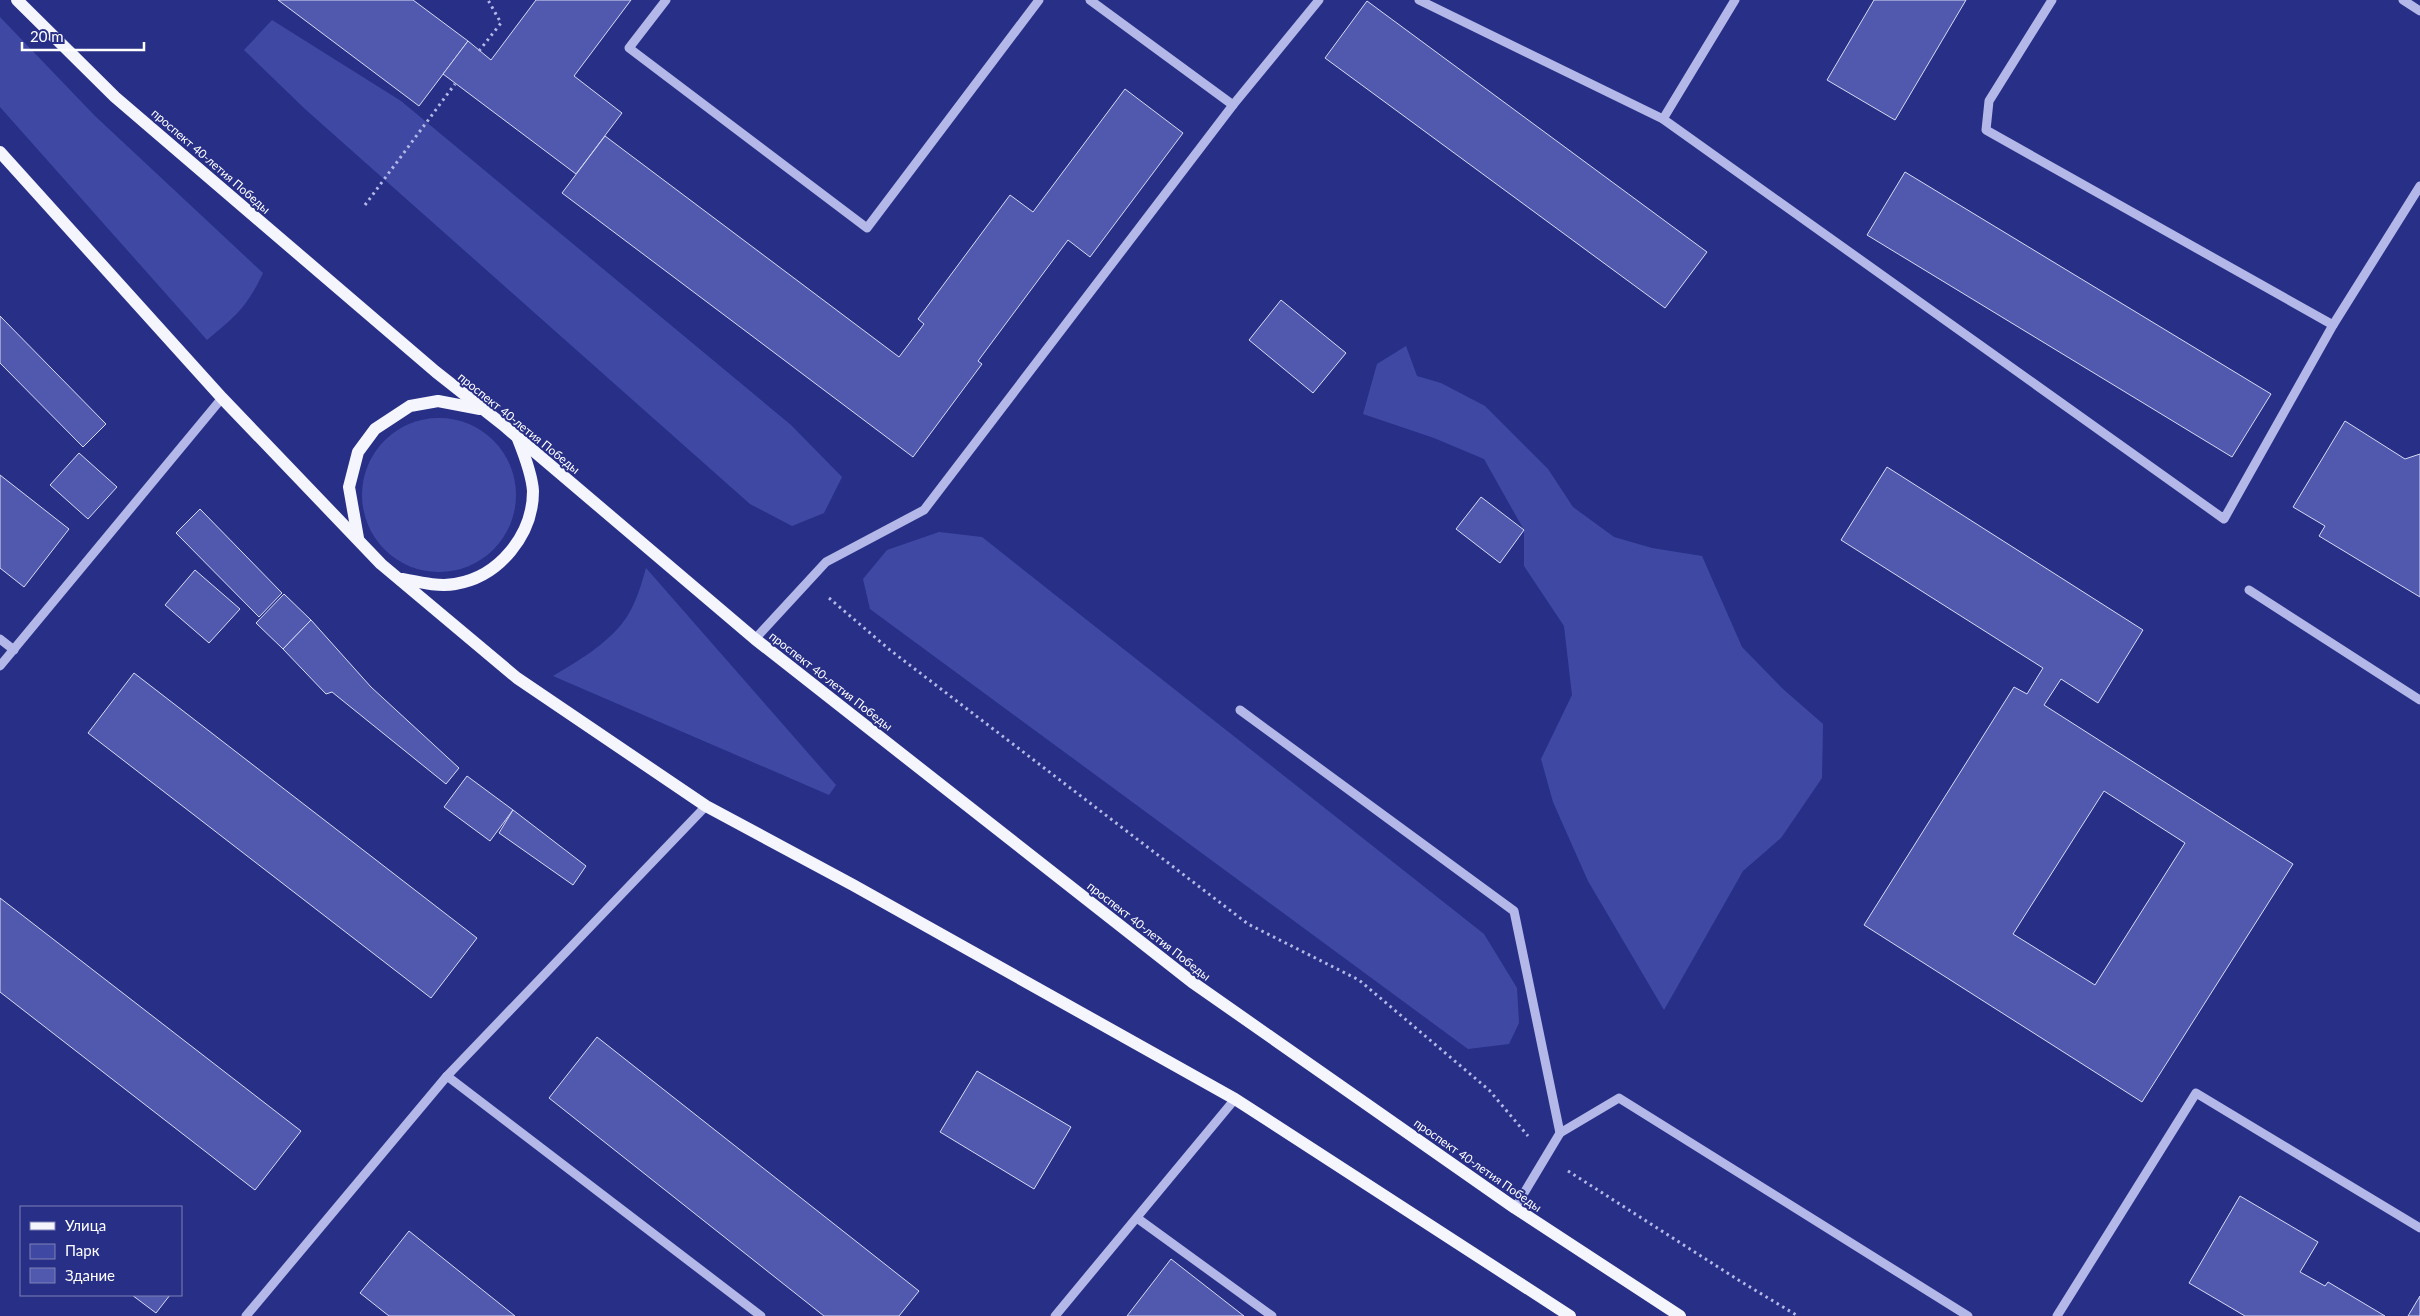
<svg xmlns="http://www.w3.org/2000/svg" width="2420" height="1316" font-family="Lato,sans-serif">
<style>
.green{fill:#3f49a4}
.building{fill:#5059ad;stroke:#d7daf6;fill-rule:evenodd}
.lines{fill:none;stroke-linecap:round;stroke-linejoin:round}
.path{stroke:#b3b8e8;stroke-width:3;stroke-dasharray:2.5 4;stroke-linecap:butt}
.minor{stroke:#b3b8e8;stroke-width:9}
.major{stroke:#f5f5fe;stroke-width:12}
.labels{text-anchor:middle;dominant-baseline:central;stroke-width:4;stroke-linejoin:round;paint-order:stroke}
.street-label{font-size:12px;fill:#fff;stroke:#282f86}
</style>
<rect width="100%" height="100%" fill="#282f86"/>
<g class="green">
<path d="M0,17L95,116L263,273C247,307 236,316 207,340L0,107Z"/>
<polygon points="272,20 401,101 791,425 842,477 824,513 792,526 750,504 305,109 244,50"/>
<polygon points="1406,346 1417,376 1441,383 1485,406 1548,469 1573,507 1614,537 1652,548 1702,556 1742,647 1783,689 1823,724 1822,778 1781,838 1743,871 1664,1010 1588,881 1553,802 1541,759 1572,695 1564,626 1524,566 1524,530 1484,459 1434,438 1363,414 1377,364"/>
<circle cx="439" cy="495" r="77"/>
<polygon points="939,532 982,537 1484,934 1517,988 1519,1023 1509,1044 1468,1049 870,609 863,579 887,550"/>
<path d="M646,568L836,785L829,795L553,676C578,661 606,645 624,621C635,606 641,586 646,568Z"/>
</g>
<g class="building">
<polygon points="278,0 413,0 468,41 419,106"/>
<polygon points="536,0 631,0 574,76 622,113 576,174 443,74 468,41 491,60"/>
<polygon points="1874,0 1966,0 1895,120 1827,80"/>
<polygon points="1367,1 1707,252 1665,308 1325,58"/>
<polygon points="1125,89 1183,133 1090,257 1068,240 978,361 982,364 913,457 562,193 605,136 899,357 924,324 918,319 1010,195 1033,212"/>
<polygon points="1905,172 2271,394 2232,457 1867,235"/>
<polygon points="1281,300 1346,353 1313,393 1249,340"/>
<polygon points="0,316 106,424 83,447 0,363"/>
<polygon points="2345,421 2405,459 2420,454 2420,597 2319,536 2325,526 2293,507"/>
<polygon points="79,453 117,487 88,519 50,485"/>
<path d="M1887,467L2143,630L2098,703L2061,679L2044,705L2293,864L2142,1102L1864,925L2014,687L2027,694L2043,668L1841,540ZM2104,791L2185,843L2095,985L2013,934Z"/>
<polygon points="0,475 69,529 24,587 0,568"/>
<polygon points="1481,497 1524,530 1500,563 1456,529"/>
<polygon points="200,509 282,593 259,617 176,533"/>
<polygon points="195,570 240,609 209,643 165,605"/>
<polygon points="284,594 311,620 283,649 256,623"/>
<polygon points="311,620 371,687 459,768 446,784 332,692 326,694 283,649"/>
<polygon points="134,673 477,938 431,998 88,733"/>
<polygon points="467,776 513,810 490,841 444,807"/>
<polygon points="513,810 586,866 573,885 499,833"/>
<polygon points="0,898 301,1131 255,1190 0,992"/>
<polygon points="597,1037 919,1291 899,1316 824,1316 549,1098"/>
<polygon points="977,1071 1071,1127 1034,1189 940,1132"/>
<polygon points="2240,1196 2318,1242 2300,1272 2325,1286 2328,1282 2385,1316 2245,1316 2189,1283"/>
<polygon points="409,1231 515,1316 389,1316 360,1293"/>
<polygon points="1171,1259 1244,1316 1127,1316"/>
<polygon points="132,1295 170,1295 156,1313"/>
<polygon points="2420,1296 2420,1316 2408,1316"/>
</g>
<g class="lines">
<g class="path">
<polyline points="479,51 501,23 488,0"/>
<polyline points="365,205 455,84"/>
<polyline points="829,598 890,650 1248,924 1359,980 1489,1090 1528,1136"/>
<polyline points="1568,1171 1740,1281 1798,1316"/>
</g>
<g class="minor">
<polyline points="666,0 629,48 867,228 1039,0"/>
<polyline points="1090,0 1233,105"/>
<polyline points="1419,0 1663,119 2224,519 2333,325 1986,130 1989,101 2052,0"/>
<polyline points="2403,0 2420,11"/>
<polyline points="1663,119 1735,0"/>
<polyline points="2333,325 2420,186"/>
<polyline points="2249,590 2420,700"/>
<polyline points="0,639 14,650"/>
<polyline points="755,639 826,562 924,510 1233,105 1319,0"/>
<polyline points="0,666 222,398"/>
<polyline points="1240,710 1514,911 1560,1133"/>
<polyline points="447,1076 761,1316"/>
<polyline points="1515,1208 1560,1133 1619,1098 1968,1316"/>
<polyline points="1137,1218 1272,1316"/>
<polyline points="246,1316 447,1076 706,806"/>
<polyline points="1055,1316 1235,1099"/>
<polyline points="2057,1316 2196,1093 2420,1228"/>
</g>
<g class="major">
<polyline points="17,0 115,97 436,372 502,424 755,639 1192,982 1515,1208 1680,1316"/>
<polyline points="0,152 222,398 381,564 517,678 706,806 853,885 1235,1099 1570,1316"/>
<polyline points="358,538 349,487 358,452 375,429 410,406 438,401 480,409"/>
<path d="M402,579C418,582 439,587 455,584C499,577 533,535 533,491C532,475 524,454 518,439"/>
</g>
</g>
<g class="labels">
<g class="street-label">
<text transform="translate(211 161) rotate(41)">проспект 40-летия Победы</text>
<text transform="translate(519 423) rotate(39)">проспект 40-летия Победы</text>
<text transform="translate(831 681) rotate(38)">проспект 40-летия Победы</text>
<text transform="translate(1149 931) rotate(38)">проспект 40-летия Победы</text>
<text transform="translate(1478 1165) rotate(35)">проспект 40-летия Победы</text>
</g>
</g>
<rect x="20" y="1206" width="162" height="90" fill="#282f86" stroke="#7e82b6"/>
<rect x="30" y="1222" width="25" height="8" fill="#f5f5fe" stroke="#7e82b6"/>
<text x="65" y="1231" font-size="15" fill="#ffffff">Улица</text>
<rect x="30" y="1244" width="25" height="15" fill="#3f49a4" stroke="#7e82b6"/>
<text x="65" y="1256" font-size="15" fill="#ffffff">Парк</text>
<rect x="30" y="1268" width="25" height="15" fill="#5059ad" stroke="#7e82b6"/>
<text x="65" y="1281" font-size="15" fill="#ffffff">Здание</text>
<path d="M22 42v8h122v-8" fill="none" stroke="#ffffff" stroke-width="2.5"/>
<text x="30" y="42" font-size="15" fill="#ffffff" stroke="#282f86" stroke-width="4" paint-order="stroke">20 m</text>
</svg>
